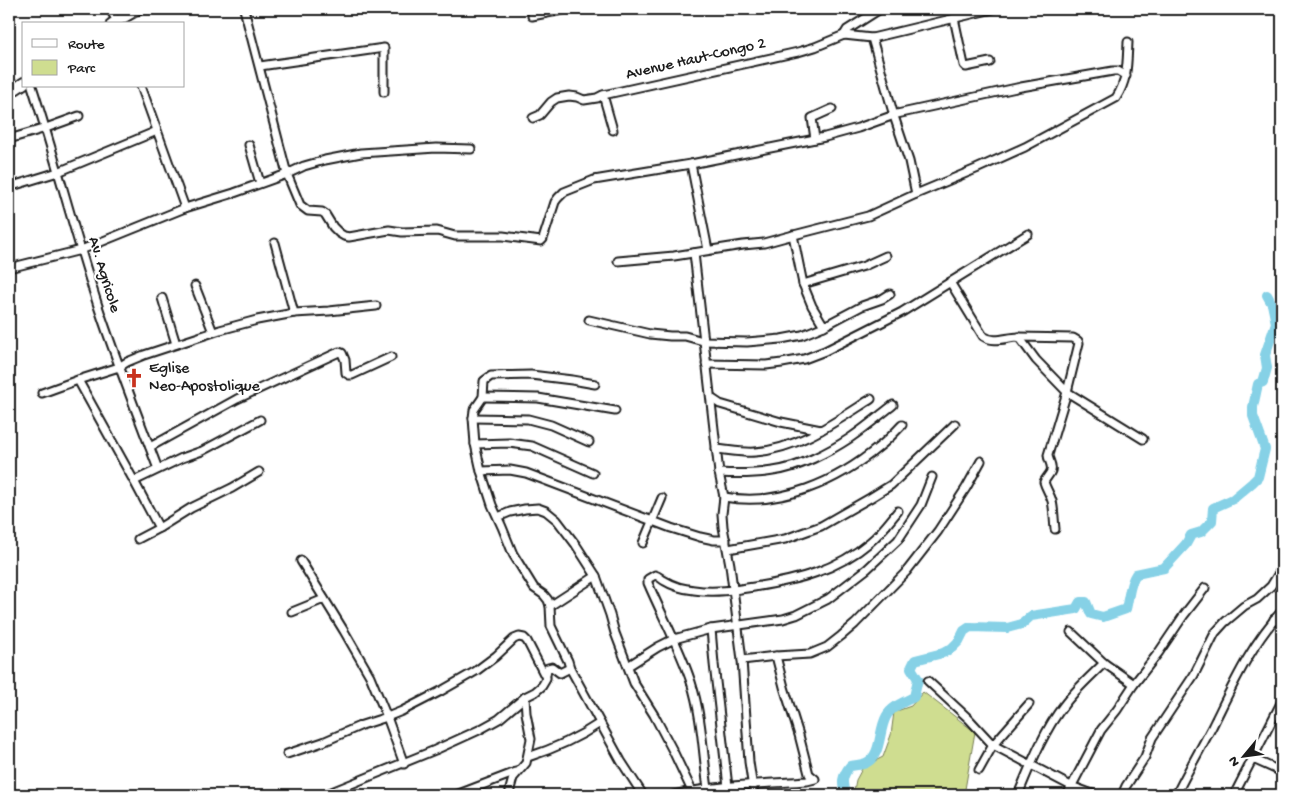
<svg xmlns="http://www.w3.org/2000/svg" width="1291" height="804" font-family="'Gochi Hand',sans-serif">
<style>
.green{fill:#cfdd90;stroke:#767c56}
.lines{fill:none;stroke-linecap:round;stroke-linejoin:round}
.river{stroke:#86d1e6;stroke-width:10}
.street-casing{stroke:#1c1c1c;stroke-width:11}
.primary-casing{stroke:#1c1c1c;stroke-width:14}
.street{stroke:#fff;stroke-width:7}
.primary{stroke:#fff;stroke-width:10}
.labels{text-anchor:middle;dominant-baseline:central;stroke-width:4;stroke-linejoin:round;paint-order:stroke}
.street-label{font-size:16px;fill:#1c1c1c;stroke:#fff}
.poi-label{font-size:16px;fill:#1c1c1c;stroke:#fff;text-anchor:start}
</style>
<rect width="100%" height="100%" fill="#fff"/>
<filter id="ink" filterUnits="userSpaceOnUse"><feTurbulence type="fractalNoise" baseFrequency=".02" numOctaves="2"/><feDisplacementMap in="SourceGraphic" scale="10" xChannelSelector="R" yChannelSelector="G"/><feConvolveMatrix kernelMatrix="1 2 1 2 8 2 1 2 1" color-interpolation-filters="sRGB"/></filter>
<g filter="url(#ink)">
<polygon class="green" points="923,692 975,732 964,795 853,795 856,780 863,767 883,757 891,735 894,712 911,706"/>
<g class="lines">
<path class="river" d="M846,795C841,783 842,776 850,766C855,765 861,765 866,763C882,755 878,732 886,717C891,707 904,702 914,697L918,679L911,668L915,660L943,653L952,648L959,641L964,631L970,627L1007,628L1022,624L1031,616L1076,609L1080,602H1086L1091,614L1103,617L1126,609C1129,598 1129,584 1136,574L1164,568L1186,544L1191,535L1201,532L1212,521L1213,508L1233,499L1252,483L1258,477L1265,449L1253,416V407L1258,384L1263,382L1267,368L1265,355L1276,323L1272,304L1267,295"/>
<defs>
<g id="street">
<polyline points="110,9 118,23"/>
<polyline points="244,9 287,174 300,205 308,211 322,212 325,214 333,227 339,233 344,236 349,237 389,230 402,232 437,231 455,236 503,236 541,241 543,239 555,202 558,198 564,192 594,180 691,164 825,137 858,128 897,114 1021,87 1113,71 1118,71 1126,76"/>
<polyline points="532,16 567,9"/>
<polyline points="954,18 964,65 966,67 990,62"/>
<polyline points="844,35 847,30 880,9"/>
<polyline points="872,38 993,9"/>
<polyline points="260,66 384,48 384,92"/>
<path d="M32,86C56,160 75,235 99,309C117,363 138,416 158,469"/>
<polyline points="141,86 185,208"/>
<polyline points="603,95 613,130"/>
<polyline points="533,118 540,115 551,102 557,98 569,96 577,97 584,100 597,98 603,95 798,52 815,47 844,35 872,38 894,116 909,161 916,194 868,216 786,237 764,243 743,245 674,256 618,261"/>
<polyline points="9,139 46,128 79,116"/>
<polyline points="815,139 812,118 832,109"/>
<polyline points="249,145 260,183"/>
<polyline points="691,164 708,250"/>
<polyline points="9,187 58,172 157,131"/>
<path d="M916,194L976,169L1025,147L1116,98C1128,80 1127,63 1128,42"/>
<polyline points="793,235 803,284 812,306 824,326"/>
<polyline points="275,243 294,313"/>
<polyline points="694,253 719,473 724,497 722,514 723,527 730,565 742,660 749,762 754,795"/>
<polyline points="9,268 81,250 185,208 234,193 287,174 304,166 325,160 361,153 436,148 471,149"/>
<path d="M950,282L983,336C995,344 1006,337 1019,337L1036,360L1067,392L1143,439"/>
<polyline points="803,284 864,266 886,256"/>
<polyline points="195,286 213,332"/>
<polyline points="162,298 176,344"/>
<polyline points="589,320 650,334 670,336 685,336 703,341 747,342 781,339 802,335 824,326 862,306 882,299 890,294"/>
<path d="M1019,337L1073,338L1078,341L1079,343L1067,392L1048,455C1048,460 1053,465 1051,471C1050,474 1046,478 1044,482C1046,489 1050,494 1052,501C1054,510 1054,520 1055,529"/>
<polyline points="706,364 766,365 782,363 804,359 825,351 902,312 1028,234"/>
<polyline points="78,380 134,481 159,528"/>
<polyline points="595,384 572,380 531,375 491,376 484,381 483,397 474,410 473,418 475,444 481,471 492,505 502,527 513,554 534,588 544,595 548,600 550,606 551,626 568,661 570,668 621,761 643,795"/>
<polyline points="42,393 78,380 119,367 127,362 144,355 220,330 257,320 294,313 329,311 376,306"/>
<polyline points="483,397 538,398 615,411"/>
<polyline points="711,398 720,404 781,422 821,430"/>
<polyline points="473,418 528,419 551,425 589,442"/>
<polyline points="475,444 509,443 532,446 593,473"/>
<polyline points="150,447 237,399 339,352 342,353 345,360 346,373 349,375 352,375 391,357"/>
<path d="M716,449C729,450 742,453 755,452C798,449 835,422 871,399"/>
<polyline points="481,471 510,470 526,473 671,528 700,537 714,540 726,540"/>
<path d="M719,473C737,474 755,474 773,471C798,468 829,452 850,438C865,428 879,416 893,405"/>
<polyline points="134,481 182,458 202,451 260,420"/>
<path d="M724,497C780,507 837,482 880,446C888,440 895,432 902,425"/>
<polyline points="498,517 510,512 525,509 538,508 546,511 557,520 576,545 596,576 610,615 615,633 634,683 654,715 673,751 692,791"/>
<polyline points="138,539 159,528 191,508 232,488 259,472"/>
<polyline points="643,543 662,498"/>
<polyline points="728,549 785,539 821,526 870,498 891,485 955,424"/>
<polyline points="301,561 344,631 370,676 387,717 404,764"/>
<polyline points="550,606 596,576"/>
<polyline points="292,612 324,599"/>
<polyline points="1274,619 1282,624"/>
<polyline points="711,629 714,664 728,787"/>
<polyline points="1071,632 1104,663 1134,684"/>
<polyline points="742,660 776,656 810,654 827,647 841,636 855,624 906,572 938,531 966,488 981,461"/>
<polyline points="628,666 658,647 674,639 711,629 783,619 796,615 828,599 867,569 898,540 921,505 932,477"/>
<polyline points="928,681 969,719 993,745 1071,786 1095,795"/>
<polyline points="287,754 323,742 362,725 387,717 402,711 441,691 476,671 496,656 514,639 519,637 524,638 527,641 546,678"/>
<path d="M528,757C553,749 578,738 600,723"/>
<polyline points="1253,759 1282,772"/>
<polyline points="979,770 993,745 1029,704"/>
<path d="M708,789C703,754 702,716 691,682C680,648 662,616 648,583V579L655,575C659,576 661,579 665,581C673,586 684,589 694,590C714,593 735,590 754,587C797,580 836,571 870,542C881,533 889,522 898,511"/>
<polyline points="324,795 435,750 479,730 499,719 525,697 535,692 542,686 545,681 547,669 548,668 552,667 560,673 570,668"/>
<polyline points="456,795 516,772"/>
<polyline points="510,795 510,789 513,778 526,763 531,739 526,713 525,697"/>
<path d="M673,795C717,785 762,784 807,781L815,779L809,774L799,735L784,687L776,656"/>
<path d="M1018,795C1030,766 1044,730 1064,705C1075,690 1091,676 1104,663"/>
<polyline points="1067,795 1101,730 1117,710 1134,684 1159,652 1184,615 1205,588"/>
<polyline points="1122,795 1126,786 1145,757 1152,738 1194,675 1215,633 1225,622 1244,606 1257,599 1271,586 1282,568"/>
<path d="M1176,795C1187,772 1200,750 1212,727C1232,687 1251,644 1282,611"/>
<polyline points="1234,795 1282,701"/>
</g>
<g id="primary">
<polyline points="112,24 138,9"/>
<polyline points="9,93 24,83"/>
</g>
</defs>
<use href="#street" class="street-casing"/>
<use href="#primary" class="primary-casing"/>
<use href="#street" class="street"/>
<use href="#primary" class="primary"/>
</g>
</g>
<defs>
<symbol id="church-bare" viewBox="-9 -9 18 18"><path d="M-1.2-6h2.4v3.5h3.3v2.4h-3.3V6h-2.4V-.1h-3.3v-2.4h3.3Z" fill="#c8321e" stroke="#fff" stroke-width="2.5" paint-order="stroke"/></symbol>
</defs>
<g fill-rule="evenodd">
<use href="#church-bare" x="120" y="364" width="28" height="28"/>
</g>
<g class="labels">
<g class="street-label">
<text transform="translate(696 60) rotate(-13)">Avenue Haut-Congo 2</text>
<text transform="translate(103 275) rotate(73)">Av. Agricole</text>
</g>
<g class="poi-label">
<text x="149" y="369">Eglise<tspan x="149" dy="18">Neo-Apostolique</tspan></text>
</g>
</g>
<rect width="1291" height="804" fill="none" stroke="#fff" stroke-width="30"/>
<rect x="15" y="15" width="1261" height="774" fill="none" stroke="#1c1c1c" stroke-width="2" filter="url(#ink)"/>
<rect x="22" y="22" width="162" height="65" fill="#ffffff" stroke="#a4a4a4"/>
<rect x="32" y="39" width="25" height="8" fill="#ffffff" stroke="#a4a4a4"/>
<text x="68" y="48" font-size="15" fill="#1c1c1c">Route</text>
<rect x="32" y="60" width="25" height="15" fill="#cfdd90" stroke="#a4a4a4"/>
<text x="68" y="72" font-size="15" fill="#1c1c1c">Parc</text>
<g transform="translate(1244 756) rotate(241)" stroke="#ffffff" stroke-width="4" paint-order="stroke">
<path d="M0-4L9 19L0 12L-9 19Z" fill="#1c1c1c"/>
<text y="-8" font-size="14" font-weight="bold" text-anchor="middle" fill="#1c1c1c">N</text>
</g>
</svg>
